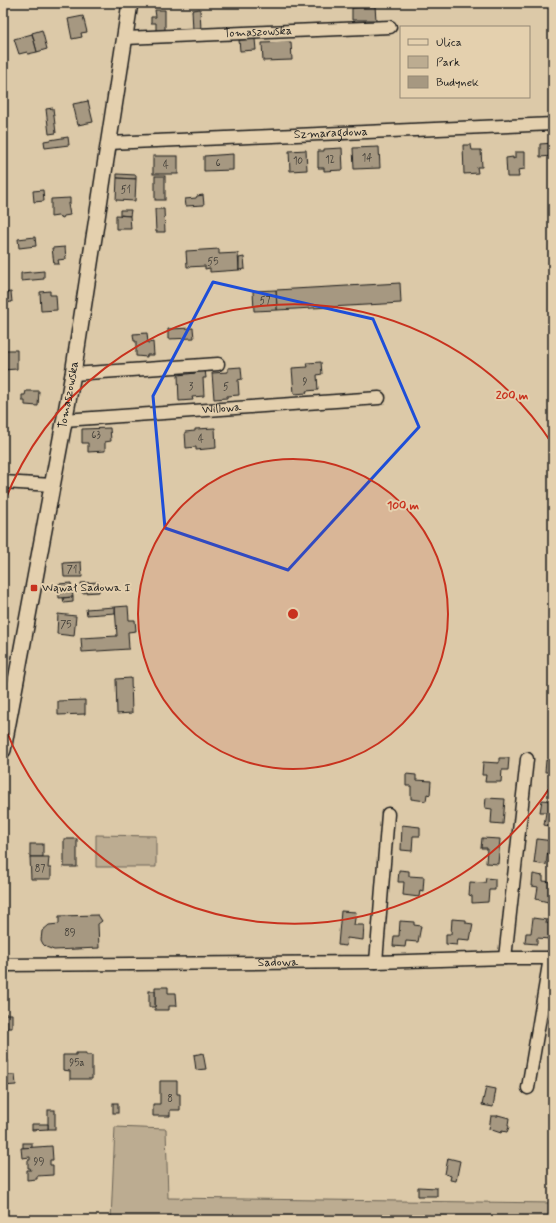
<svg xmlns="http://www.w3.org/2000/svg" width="556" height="1223" font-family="Mynerve,sans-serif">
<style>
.green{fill:#bcac91;stroke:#6c6456}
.building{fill:#a69881;stroke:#1c1c1c}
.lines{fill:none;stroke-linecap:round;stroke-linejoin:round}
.minor-casing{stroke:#1c1c1c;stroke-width:15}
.tertiary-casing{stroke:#1c1c1c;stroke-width:18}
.minor{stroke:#e4d0ae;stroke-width:12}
.tertiary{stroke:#e4d0ae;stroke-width:15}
.marked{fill:none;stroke:#1d4ed8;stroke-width:3;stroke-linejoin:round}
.ring{fill:none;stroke:#c8321e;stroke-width:2}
.poi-dot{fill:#c8321e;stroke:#e4d0ae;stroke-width:1.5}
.labels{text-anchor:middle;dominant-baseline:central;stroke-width:4;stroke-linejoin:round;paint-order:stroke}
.number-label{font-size:10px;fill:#3e3b35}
.street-label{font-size:12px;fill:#1c1c1c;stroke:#e4d0ae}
.poi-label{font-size:12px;fill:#1c1c1c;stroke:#e4d0ae;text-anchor:start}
.centre{fill:#c8321e;stroke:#e4d0ae;stroke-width:2}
.ring-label{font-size:12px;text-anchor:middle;font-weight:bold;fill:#c8321e;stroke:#e4d0ae;stroke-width:4;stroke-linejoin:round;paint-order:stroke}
</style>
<rect width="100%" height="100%" fill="#dcc9a8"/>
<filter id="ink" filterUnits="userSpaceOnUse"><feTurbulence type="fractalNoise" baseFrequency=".025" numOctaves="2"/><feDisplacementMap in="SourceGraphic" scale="8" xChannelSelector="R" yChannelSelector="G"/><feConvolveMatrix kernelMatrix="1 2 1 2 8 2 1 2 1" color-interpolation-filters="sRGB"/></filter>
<g filter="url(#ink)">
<g class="green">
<polygon points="96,835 156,836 156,867 96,867"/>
<polygon points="115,1127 166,1129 168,1198 553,1203 553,1220 111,1220"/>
</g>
<g class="building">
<polygon points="375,6 376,20 352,20 352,8"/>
<polygon points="200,9 201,31 193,31 192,10"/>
<polygon points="155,10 165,10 165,31 156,31 156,23 151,23 151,17 156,17"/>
<polygon points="83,16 87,32 81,33 82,37 72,39 68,19"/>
<polygon points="42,30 47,49 37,52 32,33"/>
<polygon points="32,34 37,52 28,54 27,52 19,54 14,39"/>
<polygon points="255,39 256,50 240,51 239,40"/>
<polygon points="291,42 292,60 263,61 262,43"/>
<polygon points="88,101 93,122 78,125 73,104"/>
<polygon points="53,108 56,133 49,134 46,109"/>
<polygon points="68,137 69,145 45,148 44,141"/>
<polygon points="553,143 553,156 540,157 540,144"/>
<polygon points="463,145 471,145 472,150 481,150 482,167 477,167 478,173 464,174"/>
<polygon points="379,147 380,168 354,169 353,148"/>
<polygon points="342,148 343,170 324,171 324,168 318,168 318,151 324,151 324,149"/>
<polygon points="306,150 307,170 290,171 289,151"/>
<polygon points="515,152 525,152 525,169 518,170 519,177 507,177 506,158 513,157 513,159 515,158"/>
<polygon points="233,154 233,170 204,171 204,156"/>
<rect x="153" y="156" width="25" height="18"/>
<polygon points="117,174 136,175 136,179 117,178"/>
<rect x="155" y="176" width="10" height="24"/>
<polygon points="117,178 136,179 135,201 116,200"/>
<polygon points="43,190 44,201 34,202 33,191"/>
<polygon points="203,195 204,205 186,206 185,199 196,198 197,196"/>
<polygon points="70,198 70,204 68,204 70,215 64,216 63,218 58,216 51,217 51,199"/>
<polygon points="155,209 164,209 165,232 156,232"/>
<polygon points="120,210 131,210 130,216 120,215"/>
<polygon points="116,215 130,216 131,229 116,229"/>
<polygon points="35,237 36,246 19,248 18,239"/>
<polygon points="65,247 66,259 58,260 59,264 54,264 52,248"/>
<polygon points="219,249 219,254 238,253 239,270 210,272 210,268 205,269 205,266 187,267 186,251"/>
<polygon points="244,257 245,269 239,270 239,258"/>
<polygon points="44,271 44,279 21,281 21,273"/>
<polygon points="400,283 401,303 277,310 276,290"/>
<polygon points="276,290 277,310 254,311 253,291"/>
<polygon points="50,291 50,295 56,295 57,310 41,311 40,292"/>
<polygon points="11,292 12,302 3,303 3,293"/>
<polygon points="193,328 194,338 168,339 168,329"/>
<polygon points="147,333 148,343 153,342 154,355 147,355 147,357 136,356 136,341 134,341 133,334"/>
<polygon points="3,350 17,350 17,369 3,370"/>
<polygon points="321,362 322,374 317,375 318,390 306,391 307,393 294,394 292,368 308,367 307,363"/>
<polygon points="241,367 242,379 238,380 239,395 227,396 227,398 214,399 212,373 228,372 228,368"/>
<polygon points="205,369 206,378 203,378 204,396 192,397 193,400 179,401 178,375 196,373 196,370"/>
<polygon points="26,391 39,391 38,406 25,405 25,401 22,401 22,395 25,395"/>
<rect x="3" y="422" width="4" height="8"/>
<polygon points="110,428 111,441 105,442 105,451 88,452 88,443 82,443 82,429"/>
<polygon points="215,428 216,448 196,450 196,447 186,448 185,432 195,431 195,429"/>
<polygon points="81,562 82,577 64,577 63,563"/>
<polygon points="99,582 99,592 82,593 81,583"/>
<polygon points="71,583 73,597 59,598 58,584"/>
<polygon points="73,597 73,602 64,603 63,598"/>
<polygon points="128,606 129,620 135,620 136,631 128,632 129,649 82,652 81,638 117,636 115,607"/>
<polygon points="115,607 115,613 87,615 86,609"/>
<polygon points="58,614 76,616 74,636 57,634"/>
<polygon points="131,678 132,713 117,714 116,679"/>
<polygon points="85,700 85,714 58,715 58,701"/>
<polygon points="499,758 509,758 508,770 502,770 501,782 485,782 486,775 482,775 483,762 499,763"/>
<polygon points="546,760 553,761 553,785 549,785 551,772 545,772"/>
<polygon points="406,774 416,775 416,780 431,781 430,795 427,794 426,801 411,799 411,786 406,786"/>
<polygon points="486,798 505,799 503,824 491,823 492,809 485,808"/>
<polygon points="542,800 552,801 551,806 553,807 553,827 544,825 546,812 540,812"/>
<polygon points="402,825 420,827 420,836 413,836 412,851 401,850"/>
<polygon points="482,838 500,839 498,864 486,863 487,848 481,848"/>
<rect x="64" y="839" width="13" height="28"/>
<polygon points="537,839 553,841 553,851 548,850 546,865 534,863"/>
<rect x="30" y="844" width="13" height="13"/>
<polygon points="30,857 49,857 48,868 51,868 51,879 31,879"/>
<polygon points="399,870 409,871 409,876 424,877 423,891 420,890 419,897 403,895 404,882 398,882"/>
<polygon points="533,874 543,876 543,881 553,882 552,903 536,899 538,887 532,886"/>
<polygon points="486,878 495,879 495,890 489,890 488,902 472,903 472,896 469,895 470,882 485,883"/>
<polygon points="341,911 356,912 354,925 364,925 363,940 347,938 346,946 338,945"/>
<polygon points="98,915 102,921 98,924 99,948 54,950 46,947 43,944 41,940 42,931 49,925 59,924 59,916"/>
<polygon points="533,918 547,920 546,923 553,924 550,939 537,938 537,944 525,943 526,933 531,933"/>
<polygon points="452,919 466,920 466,923 473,924 470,940 458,939 457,945 446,944 446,934 451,934"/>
<polygon points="400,921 414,922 414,925 421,926 418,942 406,941 405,947 393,946 394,936 399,936"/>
<polygon points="155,987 168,987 168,993 176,993 177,1006 169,1006 169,1010 155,1010"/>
<rect x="149" y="991" width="6" height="16"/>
<polygon points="3,1014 12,1014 12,1028 8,1028 3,1033"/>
<polygon points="76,1053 86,1053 86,1055 92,1055 92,1079 70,1079 70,1071 63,1070 63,1055 76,1055"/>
<polygon points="203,1053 206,1069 196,1070 194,1055"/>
<polygon points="3,1060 8,1060 8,1075 15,1075 16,1085 3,1086"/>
<polygon points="160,1081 177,1081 177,1094 180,1094 180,1110 170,1110 170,1116 153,1116 153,1104 160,1104"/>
<polygon points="486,1087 496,1089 493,1107 482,1105"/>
<rect x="113" y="1103" width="5" height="10"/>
<rect x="48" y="1110" width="7" height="19"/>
<polygon points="498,1115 509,1118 508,1125 509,1127 507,1132 502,1131 501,1133 489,1129 491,1116 498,1116"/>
<polygon points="32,1124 48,1124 48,1129 32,1130"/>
<rect x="23" y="1143" width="9" height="5"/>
<polygon points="52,1146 53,1160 50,1160 50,1165 53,1165 53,1175 37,1176 37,1179 27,1180 27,1170 31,1170 30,1168 28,1168 28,1160 30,1160 30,1157 22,1158 21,1148"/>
<polygon points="448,1158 460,1161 456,1181 450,1180 451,1176 445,1174"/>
<polygon points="418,1187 437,1188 437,1196 418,1196"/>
</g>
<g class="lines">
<defs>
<g id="minor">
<path id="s1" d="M125,38L390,27"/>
<path id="s2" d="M108,143L553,124"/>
<polyline points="73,374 218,364"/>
<path id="s3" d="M64,420L379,398"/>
<polyline points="3,482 52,485"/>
<polyline points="505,958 527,759"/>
<polyline points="376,962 388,814"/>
<path id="s4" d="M3,965L376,962L505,958H553"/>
<polyline points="528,1088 550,958"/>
</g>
<g id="tertiary">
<path id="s5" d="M3,750L73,374L130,3"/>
</g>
</defs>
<use href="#minor" class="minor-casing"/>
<use href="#tertiary" class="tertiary-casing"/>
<use href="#minor" class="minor"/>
<use href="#tertiary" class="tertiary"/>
</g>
</g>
<path class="marked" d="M213,282L373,319L419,427L288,570L165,528L153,396Z"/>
<circle cx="293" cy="614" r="155" fill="#c8321e" fill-opacity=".12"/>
<g class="ring">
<circle cx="293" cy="614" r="155"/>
<path d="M553 783A310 310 0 0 1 4 725M4 503A310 310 0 0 1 553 445"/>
</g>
<rect class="poi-dot" x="30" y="584" width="8" height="8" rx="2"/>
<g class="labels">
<g class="number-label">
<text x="367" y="158">14</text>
<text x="330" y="160">12</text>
<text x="298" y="161">10</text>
<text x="218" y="163">6</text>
<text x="166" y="165">4</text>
<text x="126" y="190">51</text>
<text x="213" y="262">55</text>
<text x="265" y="301">57</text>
<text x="305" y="382">9</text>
<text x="191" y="387">3</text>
<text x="226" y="387">5</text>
<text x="96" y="435">63</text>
<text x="201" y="439">4</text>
<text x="72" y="570">71</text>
<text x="66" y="625">75</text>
<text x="40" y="869">87</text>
<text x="70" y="933">89</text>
<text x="77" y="1063">95a</text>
<text x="170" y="1099">8</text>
<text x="39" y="1162">99</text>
</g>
<g class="street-label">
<text stroke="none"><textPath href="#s1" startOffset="133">Tomaszowska</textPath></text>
<text stroke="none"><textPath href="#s2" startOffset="223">Szmaragdowa</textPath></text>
<text stroke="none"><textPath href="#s5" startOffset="361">Tomaszowska</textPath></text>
<text stroke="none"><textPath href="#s3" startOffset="158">Willowa</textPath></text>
<text stroke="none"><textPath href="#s4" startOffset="275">Sadowa</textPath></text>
</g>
<g class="poi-label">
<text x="42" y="588">Wąwał Sadowa I</text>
</g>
</g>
<circle cx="293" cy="614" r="6" class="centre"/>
<g class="ring-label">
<text x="512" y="399">200 m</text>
<text x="403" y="509">100 m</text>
</g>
<rect width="556" height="1223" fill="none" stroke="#e4d0ae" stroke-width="16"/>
<rect x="8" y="8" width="540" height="1207" fill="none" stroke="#1c1c1c" stroke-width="1.5" filter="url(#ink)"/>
<rect x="400" y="26" width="130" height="72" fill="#e4d0ae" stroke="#948874"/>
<rect x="408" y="39" width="20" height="6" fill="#e4d0ae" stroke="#948874"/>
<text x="436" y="46" font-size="12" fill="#1c1c1c">Ulica</text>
<rect x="408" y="56" width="20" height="12" fill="#bcac91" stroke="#948874"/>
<text x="436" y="66" font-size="12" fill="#1c1c1c">Park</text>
<rect x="408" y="76" width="20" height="12" fill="#a69881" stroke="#948874"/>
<text x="436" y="86" font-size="12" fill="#1c1c1c">Budynek</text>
</svg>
